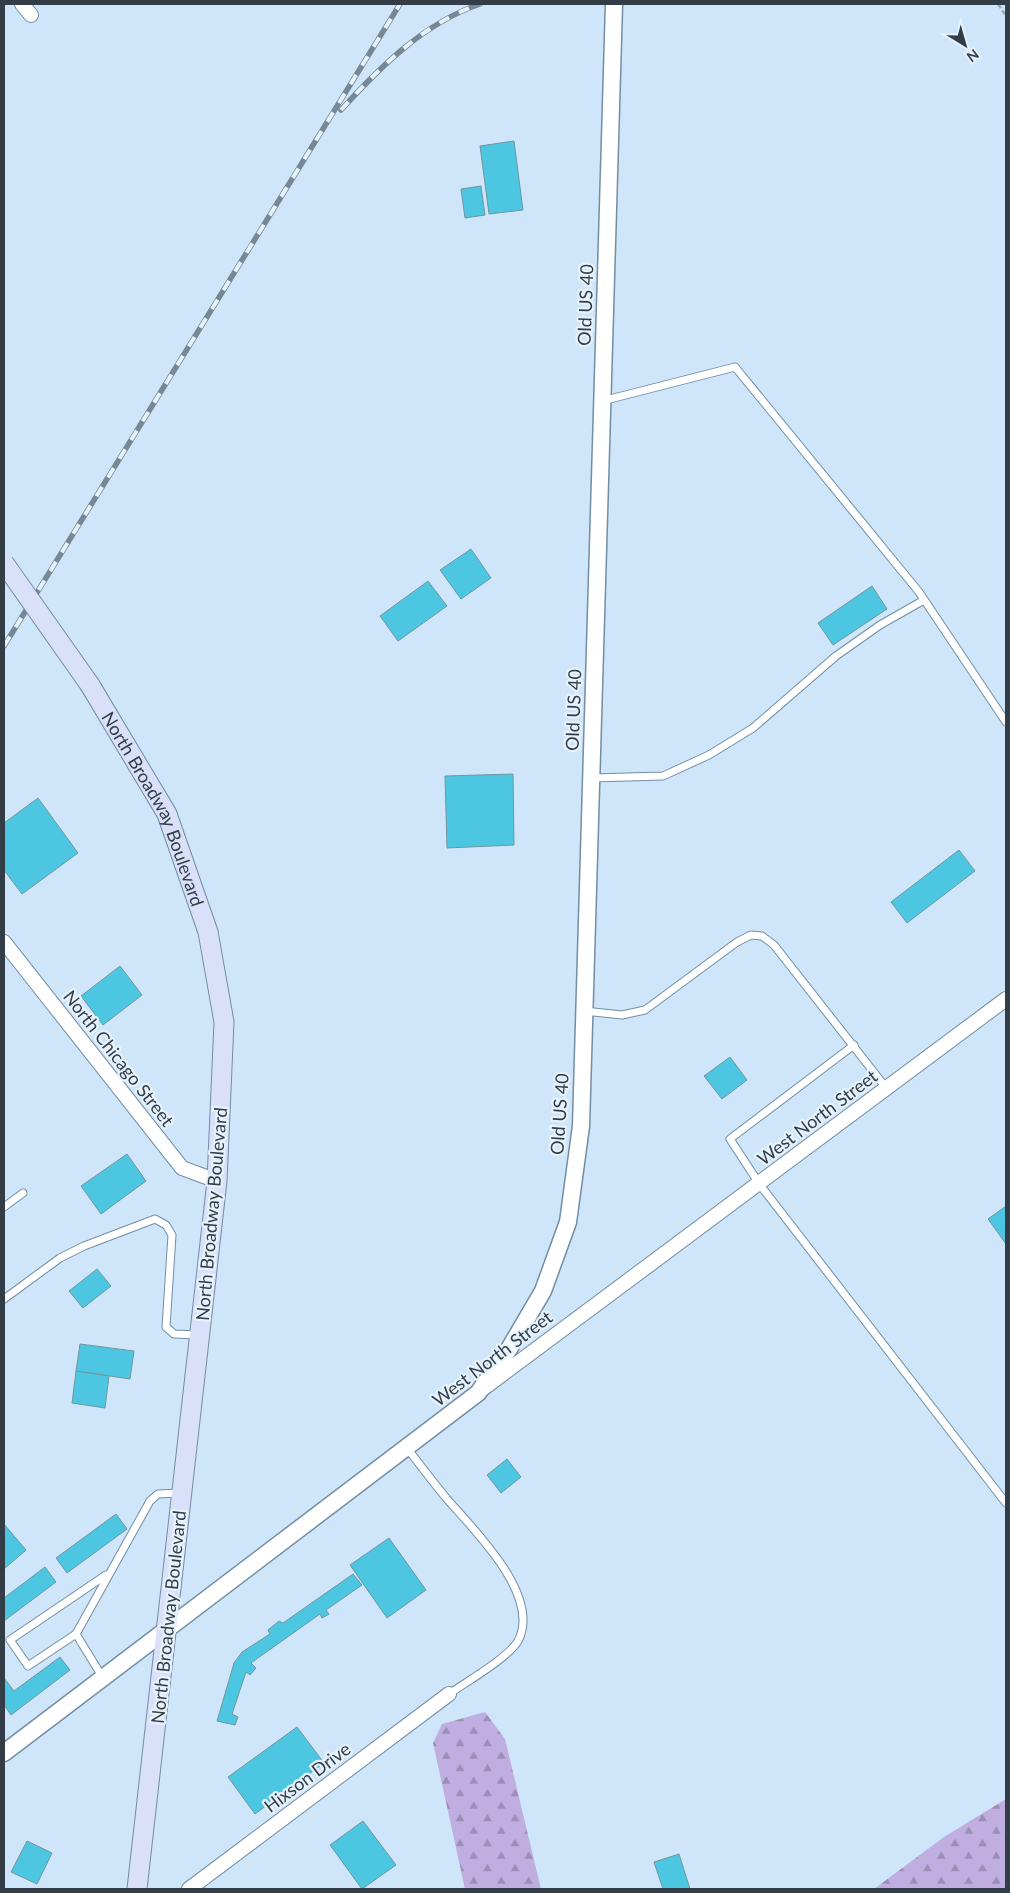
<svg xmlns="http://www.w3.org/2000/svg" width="1010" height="1893" font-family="Lato,sans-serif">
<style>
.forest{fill:url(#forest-firs)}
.building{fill:#4dc6e1;stroke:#6f97a1}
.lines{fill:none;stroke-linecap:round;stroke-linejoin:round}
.service-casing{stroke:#728da4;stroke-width:9}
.minor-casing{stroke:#728da4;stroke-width:16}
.tertiary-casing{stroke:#728da4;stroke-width:19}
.secondary-casing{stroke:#728da4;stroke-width:21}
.path{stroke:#97aabb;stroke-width:2.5;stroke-dasharray:5 2.5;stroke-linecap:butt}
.service{stroke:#fff;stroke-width:7}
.minor{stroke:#fff;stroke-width:14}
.tertiary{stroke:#fff;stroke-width:16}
.secondary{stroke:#dae0fa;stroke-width:19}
.rail-casing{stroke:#768795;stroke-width:5.5}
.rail{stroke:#e6f2fc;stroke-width:4;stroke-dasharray:11;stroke-linecap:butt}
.secondary-bridge-casing{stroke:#728da4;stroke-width:21;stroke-linecap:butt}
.secondary-bridge{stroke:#dae0fa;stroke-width:19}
.labels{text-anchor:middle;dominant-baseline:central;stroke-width:4.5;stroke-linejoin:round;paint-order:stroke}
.street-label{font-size:18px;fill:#323d47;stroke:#e6f2fc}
</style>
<defs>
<pattern id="forest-firs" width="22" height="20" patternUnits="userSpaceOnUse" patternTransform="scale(1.25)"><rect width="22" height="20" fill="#bfaedf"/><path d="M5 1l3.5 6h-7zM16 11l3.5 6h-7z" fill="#9c8fb7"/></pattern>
</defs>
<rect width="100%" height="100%" fill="#cfe6fa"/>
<g class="forest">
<polygon points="485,1712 505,1739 541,1889 465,1889 433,1743 442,1724"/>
<polygon points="1006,1799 1006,1889 874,1889 944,1837"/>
</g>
<g class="building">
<polygon points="514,141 523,210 489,214 480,146"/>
<polygon points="481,186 485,215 465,218 461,189"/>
<polygon points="471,549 491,578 461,599 440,570"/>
<polygon points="428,581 447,606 398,641 380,616"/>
<polygon points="872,586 887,609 833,645 818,623"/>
<polygon points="513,774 514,845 447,848 445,776"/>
<polygon points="38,798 78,853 22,894 4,870 4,823"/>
<polygon points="959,850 975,871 907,923 891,902"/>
<polygon points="120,966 142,995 103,1025 81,996"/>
<polygon points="730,1057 747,1080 722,1099 704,1076"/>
<polygon points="127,1154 146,1181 101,1214 81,1186"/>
<polygon points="1006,1206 1006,1244 988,1219"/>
<polygon points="97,1269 111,1286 83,1308 69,1291"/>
<polygon points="80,1344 134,1351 130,1379 76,1371"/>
<polygon points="76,1371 109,1376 105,1408 72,1403"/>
<polygon points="507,1459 521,1477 501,1493 487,1475"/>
<polygon points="116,1514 127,1529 67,1573 56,1558"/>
<polygon points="4,1524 26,1550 4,1569"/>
<polygon points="389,1538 426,1590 387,1618 350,1565"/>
<polygon points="45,1567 56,1582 4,1621 4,1598"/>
<polygon points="353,1574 362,1585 326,1610 329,1614 322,1618 320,1614 251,1663 256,1668 250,1675 246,1672 232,1714 238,1717 235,1725 217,1721 234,1663 242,1652 270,1634 268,1630 279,1621 283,1623"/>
<polygon points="60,1657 70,1670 11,1715 4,1705 4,1678 14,1691"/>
<polygon points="297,1727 324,1763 255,1814 228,1777"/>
<polygon points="363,1821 396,1865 362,1889 330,1845"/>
<polygon points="27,1841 52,1853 37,1884 11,1872"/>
<polygon points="679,1854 690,1889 663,1889 654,1862"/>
</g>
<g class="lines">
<defs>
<g id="service">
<polyline points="602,401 735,367 919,592 1006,722"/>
<polyline points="591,778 663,776 709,755 753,728 836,656 880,625 924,600"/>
<polyline points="584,1011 622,1015 645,1010 737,942 751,935 762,936 774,945 887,1089"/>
<polyline points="854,1045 730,1139 760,1185 1006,1503"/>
<polyline points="4,1207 23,1193"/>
<polyline points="4,1299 60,1258 84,1246 155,1219 166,1225 172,1235 166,1327 174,1334 199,1335"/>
<path d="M407,1448C420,1465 433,1482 447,1499C474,1530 542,1596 518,1641C508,1658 466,1682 449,1694"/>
<polyline points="76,1634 28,1666 10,1640 106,1575"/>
<polyline points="103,1678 76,1634 150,1501 158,1494 180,1493"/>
</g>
<g id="minor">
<polyline points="22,4 31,15"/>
<polyline points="4,942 182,1168 217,1181"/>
<polyline points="484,1388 1006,999"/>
<polyline points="189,1889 449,1694"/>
</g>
<polyline id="tertiary" points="4,1753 478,1393 509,1349 543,1291 568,1222 581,1126 614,4"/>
<g id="secondary">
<path id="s1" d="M90,685L167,814L208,932L224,1022L217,1181L137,1889"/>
</g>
</defs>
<use href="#service" class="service-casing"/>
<use href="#minor" class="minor-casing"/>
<use href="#tertiary" class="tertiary-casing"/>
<use href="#secondary" class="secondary-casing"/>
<polyline class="path" points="998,4 1006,16"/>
<use href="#service" class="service"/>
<use href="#minor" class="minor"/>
<use href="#tertiary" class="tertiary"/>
<use href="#secondary" class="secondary"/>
<defs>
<g id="rail">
<path d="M341,110C380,67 424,23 480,4"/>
<polyline points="4,646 400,4"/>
</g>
</defs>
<use href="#rail" class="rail-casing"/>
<use href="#rail" class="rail"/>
<defs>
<polyline id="secondary-bridge" points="4,563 90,685"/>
</defs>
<use href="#secondary-bridge" class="secondary-bridge-casing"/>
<use href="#secondary-bridge" class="secondary-bridge"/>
</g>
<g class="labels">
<g class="street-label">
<text transform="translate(585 305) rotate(-88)">Old US 40</text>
<text transform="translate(573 710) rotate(-88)">Old US 40</text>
<text stroke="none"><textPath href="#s1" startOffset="140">North Broadway Boulevard</textPath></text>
<text transform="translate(119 1058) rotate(52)">North Chicago Street</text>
<text transform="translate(559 1114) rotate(-86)">Old US 40</text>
<text transform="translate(817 1117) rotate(-37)">West North Street</text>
<text transform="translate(211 1214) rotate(-85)">North Broadway Boulevard</text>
<text transform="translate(492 1358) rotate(-37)">West North Street</text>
<text transform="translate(168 1617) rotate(-84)">North Broadway Boulevard</text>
<text transform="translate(307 1777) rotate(-37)">Hixson Drive</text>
</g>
</g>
<rect width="1010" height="1893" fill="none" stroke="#323d47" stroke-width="10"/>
<g transform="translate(965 45) rotate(143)" stroke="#e6f2fc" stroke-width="4" paint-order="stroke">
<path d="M0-4L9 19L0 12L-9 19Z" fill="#323d47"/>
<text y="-8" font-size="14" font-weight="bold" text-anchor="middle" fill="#323d47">N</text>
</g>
</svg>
